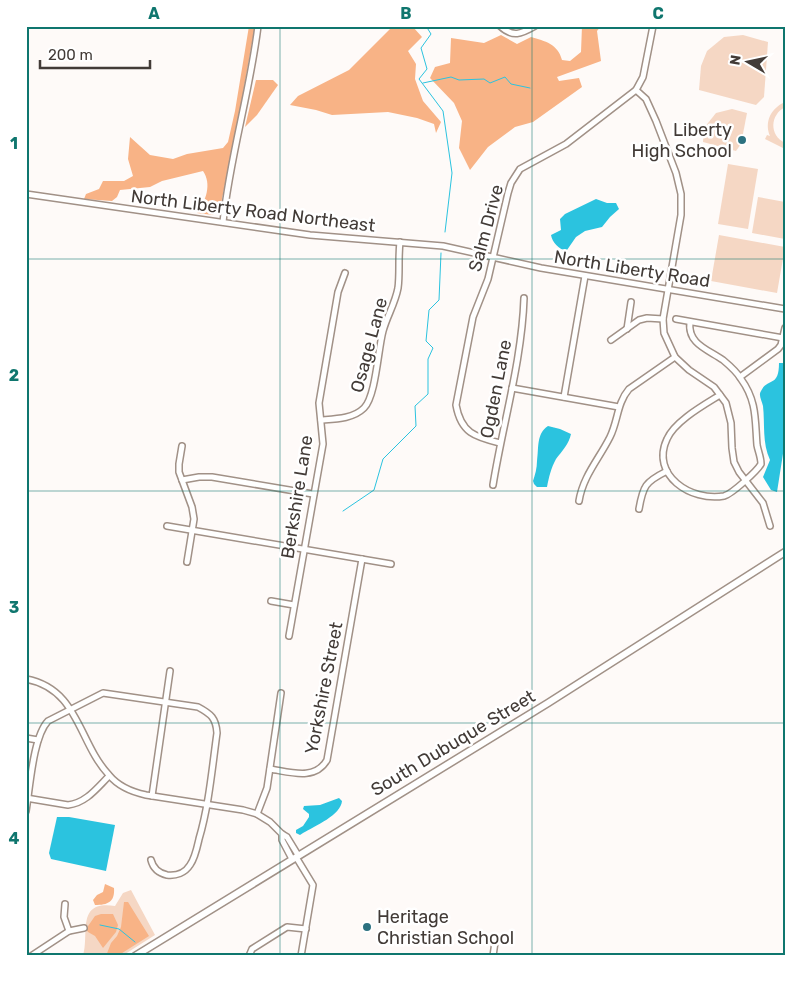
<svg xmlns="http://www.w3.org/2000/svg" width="811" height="982" font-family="Rubik,sans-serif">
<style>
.green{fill:#f5d7c4}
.forest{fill:#f8b386}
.water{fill:#2bc3df}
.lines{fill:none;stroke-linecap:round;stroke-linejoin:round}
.stream{stroke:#2bc3df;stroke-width:1}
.minor-casing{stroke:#a19187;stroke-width:8}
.major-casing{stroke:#a19187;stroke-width:9}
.minor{stroke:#fff;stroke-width:5}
.major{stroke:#fff;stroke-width:6}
.grid{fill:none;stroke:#0f766e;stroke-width:1;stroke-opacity:0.55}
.poi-dot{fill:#2c7180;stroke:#fff;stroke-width:2}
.labels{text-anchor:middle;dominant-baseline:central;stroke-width:5;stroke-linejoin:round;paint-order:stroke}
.poi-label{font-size:18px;fill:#423b37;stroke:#fff;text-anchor:end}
.street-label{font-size:18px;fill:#423b37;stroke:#fff}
.neatline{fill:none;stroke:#0f766e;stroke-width:2}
.grid-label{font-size:16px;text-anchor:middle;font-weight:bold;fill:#0f766e}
</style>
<rect width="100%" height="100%" fill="#fefaf8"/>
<g class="green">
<polygon points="743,35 768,42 764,97 756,105 699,90 701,66 707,51 724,37"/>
<path d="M785,102V107C770,115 769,135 785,143V149L765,139L767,135L770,136C764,122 771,108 785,102Z"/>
<polygon points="732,109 747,113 741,144 736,151 703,142 704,128 716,113"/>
<polygon points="728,164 758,169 748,229 718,224"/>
<polygon points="758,197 785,202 785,239 752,233"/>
<polygon points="719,235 785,247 777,293 711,281"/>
<path d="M131,890L155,935L122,956H83C90,934 75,900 115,906L123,893Z"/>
</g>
<g class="forest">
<path d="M249,26H255L242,99L221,204L213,215L197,213C206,201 212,184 203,171L162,181L150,187L120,190L117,197L112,201L84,199L86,194L99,189L103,181H124L133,176L128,159L130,137L150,155L173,159L187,154L223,148L228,142L235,111Z"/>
<polygon points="395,26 413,27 422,37 408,51 416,64 415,79 423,101 441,122 436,133 434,124 417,118 388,112 332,115 316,110 290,105 298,96 349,70 390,29"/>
<path d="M582,26H601L597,31L601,61L557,77L559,81L579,78L582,87L533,122L515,127L488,147L470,170L459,148L462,121L454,103L430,78L435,67L450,63L451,38L484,43L501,35L517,44L531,37C545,41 558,44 562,60L570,61L581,52Z"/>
<polygon points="256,80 273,80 278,85 257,115 245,127"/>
<path d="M105,884L114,888C115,902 108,905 95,905L93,900L97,895L103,892Z"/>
<polygon points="124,902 128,902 149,936 119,955 106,956 111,943 117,936 121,927"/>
<polygon points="101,914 113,914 118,925 116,932 103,948 95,936 88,932 86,929 95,916"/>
</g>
<g class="water">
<path d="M596,199L607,203H616L619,209L610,217L602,227L585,231L576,237L567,250C560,251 552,242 551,235L561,230L560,219L565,214Z"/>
<path d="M779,363H785V441L777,492L771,490L763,477L770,460C762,443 765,424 763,406C762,401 758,395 761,391C768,377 779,388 779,363Z"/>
<path d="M548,426L560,429L571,434C569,444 562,451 556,459C551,468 549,477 547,487H537L534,484L533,481C535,475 537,468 537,461C539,448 536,434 548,426Z"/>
<path d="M339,798L342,801C341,815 315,826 303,833L300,835L296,833V830L303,826L309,817V814L303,809L304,806L320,805Z"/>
<polygon points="57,817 69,817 115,825 106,871 51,859 49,853"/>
</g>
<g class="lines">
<g class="stream">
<polyline points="426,26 431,34 421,48 427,69 419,79 443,111 452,173 445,232"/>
<polyline points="423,83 451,77 459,80 484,79 490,83 505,77 511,84 530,88"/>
<polyline points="343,511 374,490 383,459 416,426 415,406 428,394 428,359 433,348 426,341 429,310 439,300 441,253"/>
<polyline points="100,925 119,929 135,942"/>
</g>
<defs>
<g id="minor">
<path d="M500,26C513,38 521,34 535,26"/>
<polyline points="636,90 646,99 656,121 676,173 681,194 681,215 663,319 664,333 675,357 689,370 714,387 726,403 731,423 732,448 734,462 739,472 763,503 770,526"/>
<polyline points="26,194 310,235 443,246 541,268 785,309"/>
<path d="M223,222C230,156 250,92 258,26"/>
<polyline points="676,319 783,338"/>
<path d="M690,322C687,344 709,350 723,360C729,365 737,372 741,379C757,401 755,420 757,445C758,451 761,457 761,464C757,471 732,494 724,496C691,502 650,475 667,439C675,421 704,405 720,395"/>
<polyline points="627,329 631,302"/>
<polyline points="611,340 639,320 647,318 663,319"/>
<polyline points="740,377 778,349 781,345 785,328"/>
<polyline points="512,388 619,407"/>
<polyline points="564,397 585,276"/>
<path d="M321,420C335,419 353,419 364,408C376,396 378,349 383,331C387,316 395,304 398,288C400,273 398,258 400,242"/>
<path d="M500,443C475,437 461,433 456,405L473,317L488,279L508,193L511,183L520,169L566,144L636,90L643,77L653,26"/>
<polyline points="182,446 179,464 179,472 192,507 194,519 187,562"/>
<polyline points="182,480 199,477 212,477 313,494"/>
<path d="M493,485C503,423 522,360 524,298"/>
<path d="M579,501C583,476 599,459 610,437C618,421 617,403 629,389L675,357"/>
<path d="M639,509C643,486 645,482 667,471"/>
<polyline points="167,526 391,564"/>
<polyline points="271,601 294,605"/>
<polyline points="289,636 323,444 319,403 338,292 345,273"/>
<path d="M26,679C79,689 78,742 109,775C118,786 132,792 146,795L243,810L257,814L270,822L282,834L287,837L298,855"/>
<polyline points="26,738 38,740"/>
<path d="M270,769C290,772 315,781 327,760L362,559"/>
<polyline points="152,796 170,671"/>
<path d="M26,798L68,805C86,803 97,788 109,776"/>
<path d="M26,811C30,787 33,737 48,721L103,693L198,707C211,714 216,718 217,733C212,769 209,805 199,839C197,848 195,858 190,865C185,873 176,876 167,875C158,873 153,868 151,860"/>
<polyline points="257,814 267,788 281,693"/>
<polyline points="282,834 282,840 292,859"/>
<polyline points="296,857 313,885 301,956"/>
<polyline points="65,904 64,917 69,931"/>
<polyline points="31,956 69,931 84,928"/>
<polyline points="249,956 252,949 287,927 306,929"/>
<polyline points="493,956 495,942"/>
</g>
<polyline id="major" points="135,956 548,703 785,552"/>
</defs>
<use href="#minor" class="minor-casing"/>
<use href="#major" class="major-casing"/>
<use href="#minor" class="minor"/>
<use href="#major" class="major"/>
</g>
<path class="grid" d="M280,26V956M532,26V956M26,259H785M26,491H785M26,723H785"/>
<g class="poi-dot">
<circle cx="742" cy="140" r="5"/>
<circle cx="367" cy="927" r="5"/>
</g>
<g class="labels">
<g class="poi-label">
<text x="732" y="130">Liberty<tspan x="732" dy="21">High School</tspan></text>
<text x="377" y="917" text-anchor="start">Heritage<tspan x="377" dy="21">Christian School</tspan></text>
</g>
<g class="street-label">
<text transform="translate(253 211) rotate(7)">North Liberty Road Northeast</text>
<text transform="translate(486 228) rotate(-75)">Salm Drive</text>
<text transform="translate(632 269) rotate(9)">North Liberty Road</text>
<text transform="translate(369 345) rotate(-75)">Osage Lane</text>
<text transform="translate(496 389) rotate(-79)">Ogden Lane</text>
<text transform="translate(297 497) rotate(-81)">Berkshire Lane</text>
<text transform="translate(324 688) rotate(-79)">Yorkshire Street</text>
<text transform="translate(453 743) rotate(-31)">South Dubuque Street</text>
</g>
</g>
<rect width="811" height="982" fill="none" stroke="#ffffff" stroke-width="55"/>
<g transform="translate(748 62) rotate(279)" stroke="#ffffff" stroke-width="4" paint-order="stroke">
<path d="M0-4L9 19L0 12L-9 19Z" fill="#423b37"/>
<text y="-8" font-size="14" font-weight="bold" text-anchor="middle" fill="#423b37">N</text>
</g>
<path d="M40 60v8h110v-8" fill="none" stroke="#423b37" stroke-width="2.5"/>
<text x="48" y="60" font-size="15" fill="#423b37" stroke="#ffffff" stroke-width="4" paint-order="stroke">200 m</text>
<rect x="28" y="28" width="756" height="926" class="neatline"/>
<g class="grid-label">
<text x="154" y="19">A</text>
<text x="406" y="19">B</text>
<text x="658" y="19">C</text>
<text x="14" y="149">1</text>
<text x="14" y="381">2</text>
<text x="14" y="613">3</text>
<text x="14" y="844">4</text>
</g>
</svg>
